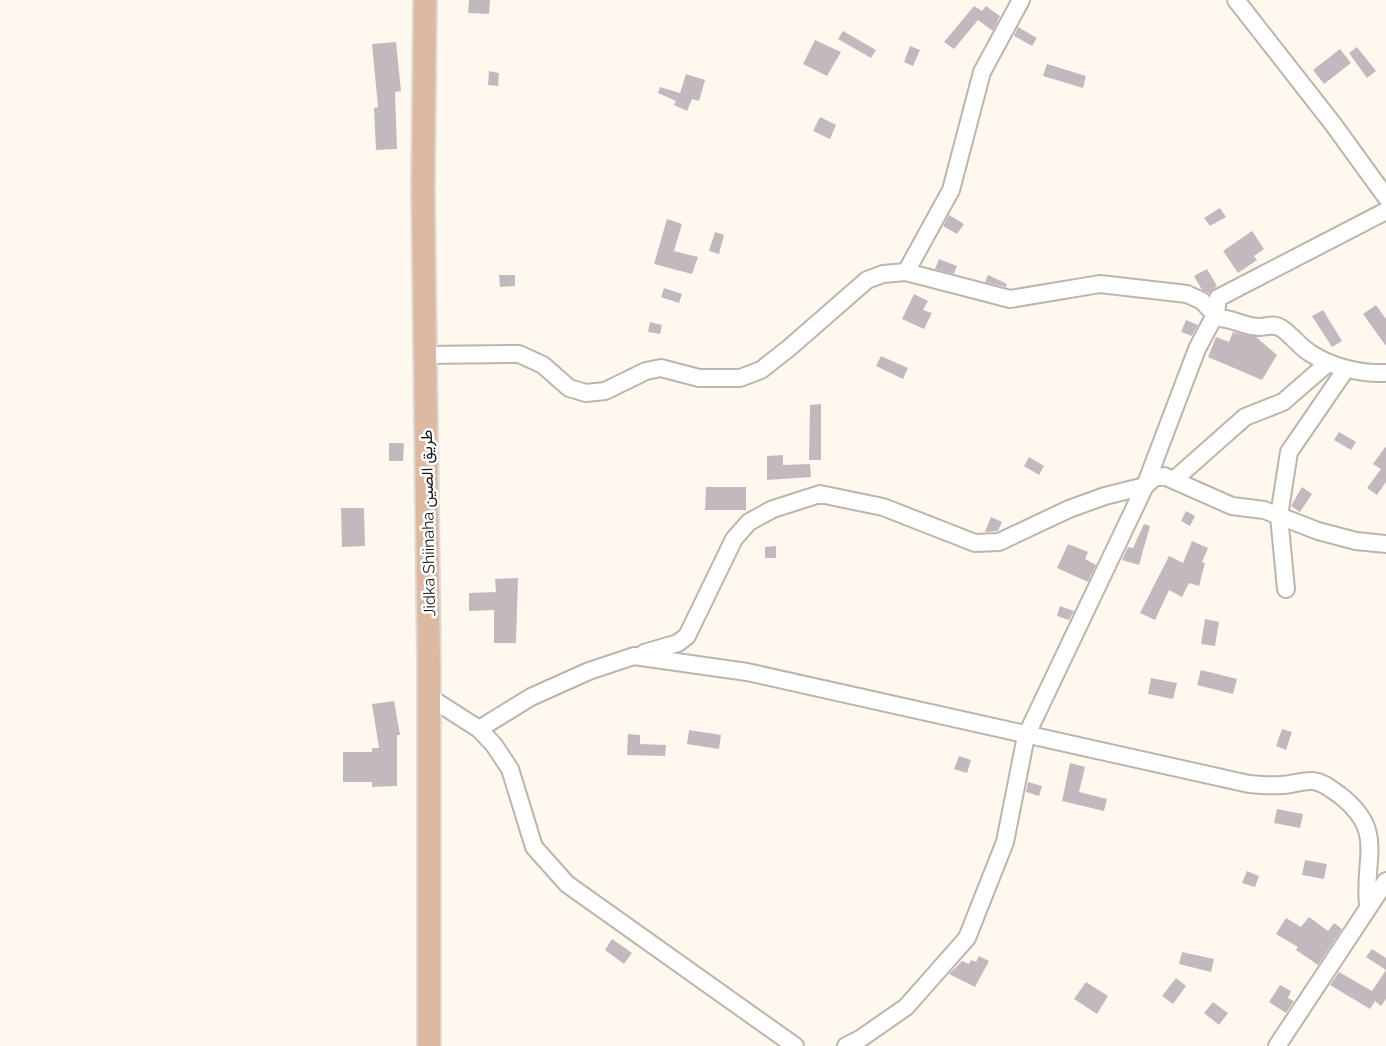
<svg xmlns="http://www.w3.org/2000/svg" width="1386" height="1046" font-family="Raleway,Vazirmatn,sans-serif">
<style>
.building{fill:#c2b9bf}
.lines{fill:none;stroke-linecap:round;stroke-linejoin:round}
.minor-casing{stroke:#bcb5ad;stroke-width:20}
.major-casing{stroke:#dadada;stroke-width:26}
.minor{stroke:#fff;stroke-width:16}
.major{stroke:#deb9a2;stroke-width:22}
.labels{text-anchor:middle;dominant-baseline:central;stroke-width:5;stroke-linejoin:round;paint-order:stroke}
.street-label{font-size:16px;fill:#1a1815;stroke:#fff}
</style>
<rect width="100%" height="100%" fill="#fff8ef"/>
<g class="building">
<polygon points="469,0 490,0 489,14 468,13"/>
<polygon points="974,6 982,11 986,6 1000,16 993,31 978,20 954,49 944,42"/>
<polygon points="1018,27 1037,38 1032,46 1014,36"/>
<polygon points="843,31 876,50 871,58 838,39"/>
<polygon points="815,40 841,52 827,76 803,64"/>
<polygon points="396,42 401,91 395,92 397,149 376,150 374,108 378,107 372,44"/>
<polygon points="910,46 920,50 913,66 904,62"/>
<polygon points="1357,47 1376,71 1367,78 1349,53"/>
<polygon points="1340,49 1351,63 1324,84 1313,70"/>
<polygon points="1047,64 1086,76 1083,88 1043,76"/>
<polygon points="489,71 499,73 498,86 488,85"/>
<polygon points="686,74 705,80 699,101 692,99 687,111 674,105 676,101 658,93 660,87 680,93"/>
<polygon points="820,117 836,125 830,139 813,131"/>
<polygon points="1220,208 1226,217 1210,226 1204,218"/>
<polygon points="949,215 964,224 957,234 943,226"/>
<polygon points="667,219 682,224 674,251 698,257 692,274 654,264"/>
<polygon points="1252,231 1264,249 1254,256 1257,260 1238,273 1223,251"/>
<polygon points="715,232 724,235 719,254 709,251"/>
<polygon points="939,259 957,266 954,274 935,269"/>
<polygon points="1207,269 1217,286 1209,293 1202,290 1194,276"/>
<polygon points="499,275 515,275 515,286 500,287"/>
<polygon points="988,275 1007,284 1006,287 985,282"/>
<polygon points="664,288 682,294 679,303 661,297"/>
<polygon points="914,294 928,301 923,310 932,313 924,329 902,319"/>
<polygon points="1376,305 1386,319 1386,346 1363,314"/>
<polygon points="1323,310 1342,341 1332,347 1312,316"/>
<polygon points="1186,320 1198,325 1192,336 1181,332"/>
<polygon points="650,322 662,325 660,334 648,332"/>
<polygon points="1233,332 1256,337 1277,355 1262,380 1208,357 1216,337 1229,342"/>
<polygon points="881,356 908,368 903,379 876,366"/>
<polygon points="821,404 821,460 809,460 810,405"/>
<polygon points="1339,432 1356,442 1351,450 1334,440"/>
<polygon points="389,443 404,443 403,461 389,461"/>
<polygon points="1386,446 1386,482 1377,495 1367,488 1381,469 1373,464"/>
<polygon points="783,455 783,465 810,464 811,477 767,480 767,456"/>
<polygon points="1029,457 1044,466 1039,475 1024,466"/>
<polygon points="706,487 746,487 746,510 705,510"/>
<polygon points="1302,487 1312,494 1300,512 1291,506"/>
<polygon points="341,508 364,508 365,546 342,547"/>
<polygon points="1186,511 1195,516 1190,526 1181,521"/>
<polygon points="991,517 1002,522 998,531 985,532"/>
<polygon points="1144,524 1150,526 1139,565 1122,560 1128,547 1133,548"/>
<polygon points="1192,541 1208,548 1202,562 1205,563 1199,586 1189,583 1182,597 1169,590 1155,620 1140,613 1169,556 1183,563"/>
<polygon points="1068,544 1088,552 1085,559 1096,565 1088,582 1057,568"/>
<polygon points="776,546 776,558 765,558 765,547"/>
<polygon points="518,578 516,643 494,643 494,610 469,611 469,593 496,592 495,579"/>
<polygon points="1060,606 1074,611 1069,620 1057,616"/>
<polygon points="1205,619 1219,622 1215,646 1201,644"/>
<polygon points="1201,670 1237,679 1233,694 1197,685"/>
<polygon points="1151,678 1177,683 1173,699 1148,694"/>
<polygon points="394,701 400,735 397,735 397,786 372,787 372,782 343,782 343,752 372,752 372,748 379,748 372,704"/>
<polygon points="1282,729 1292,732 1286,750 1276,746"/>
<polygon points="689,730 721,735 719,749 687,744"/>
<polygon points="628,734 640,735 640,744 666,745 665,756 627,755"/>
<polygon points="959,756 971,760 967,773 954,769"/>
<polygon points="1070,763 1085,767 1079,792 1107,799 1104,811 1062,801"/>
<polygon points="1028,782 1042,786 1039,796 1026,792"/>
<polygon points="1277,809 1303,814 1300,828 1274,823"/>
<polygon points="1305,860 1327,864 1324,879 1302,875"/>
<polygon points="1247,871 1259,876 1255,887 1242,883"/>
<polygon points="1309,917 1328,931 1334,923 1342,929 1318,965 1296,950 1298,947 1276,934 1286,918 1301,927"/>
<polygon points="612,939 632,953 624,964 605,950"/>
<polygon points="1372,949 1386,958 1386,999 1381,1006 1375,1001 1370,1009 1330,985 1339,972 1372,991 1386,970 1366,957"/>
<polygon points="1182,952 1214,959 1211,972 1179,964"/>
<polygon points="979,956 989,961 975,987 949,974 962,961 969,964 971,960 976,962"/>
<polygon points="1176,978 1186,986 1173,1004 1162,996"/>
<polygon points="1086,982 1108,996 1097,1014 1074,999"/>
<polygon points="1280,985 1291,991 1288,998 1294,1001 1286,1013 1269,1002"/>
<polygon points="1213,1002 1228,1013 1219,1025 1204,1013"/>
</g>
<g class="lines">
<defs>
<g id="minor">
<polyline points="1236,0 1333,124 1386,197"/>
<polyline points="906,272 951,190 982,72 1021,0"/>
<path d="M426,355L519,354L543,365L569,388L586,393L605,391L646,371L661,368L699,378H740L761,370L789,348L867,280L883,274L906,272L1010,299L1100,284L1187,294L1202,301L1218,318C1232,318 1245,327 1259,327C1268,327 1273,323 1281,328C1292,335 1299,346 1310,353C1331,367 1360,374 1386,373"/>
<polyline points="1175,479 1245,417 1283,402 1328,363"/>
<polyline points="1286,589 1279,516 1289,452 1346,369"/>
<polyline points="644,653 678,643 687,636 734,539 749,522 773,509 820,494 883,507 975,543 999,542 1069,509 1105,496 1145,486 1154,478 1164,476 1232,506 1264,510 1318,531 1356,541 1386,544"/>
<polyline points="429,697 479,729 494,745 510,769 534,847 567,884 795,1046"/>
<path d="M479,729L531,697L589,671L634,656L747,672L1249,784C1260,785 1271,786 1281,785C1292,785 1303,780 1313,781C1324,782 1332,790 1341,796C1386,832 1363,857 1368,905"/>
<polyline points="846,1046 860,1039 906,1007 967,938 1005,842 1026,736 1145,486 1197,349 1216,313 1218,298 1386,211"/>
<polyline points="1277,1046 1386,881"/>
</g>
<polyline id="major" points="425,0 423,189 429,668 429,1046"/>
</defs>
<use href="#minor" class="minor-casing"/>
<use href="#major" class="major-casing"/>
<use href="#minor" class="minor"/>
<use href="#major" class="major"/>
</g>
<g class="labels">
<g class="street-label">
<text transform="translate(428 523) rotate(-91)">Jidka Shiinaha طريق الصين</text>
</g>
</g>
</svg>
